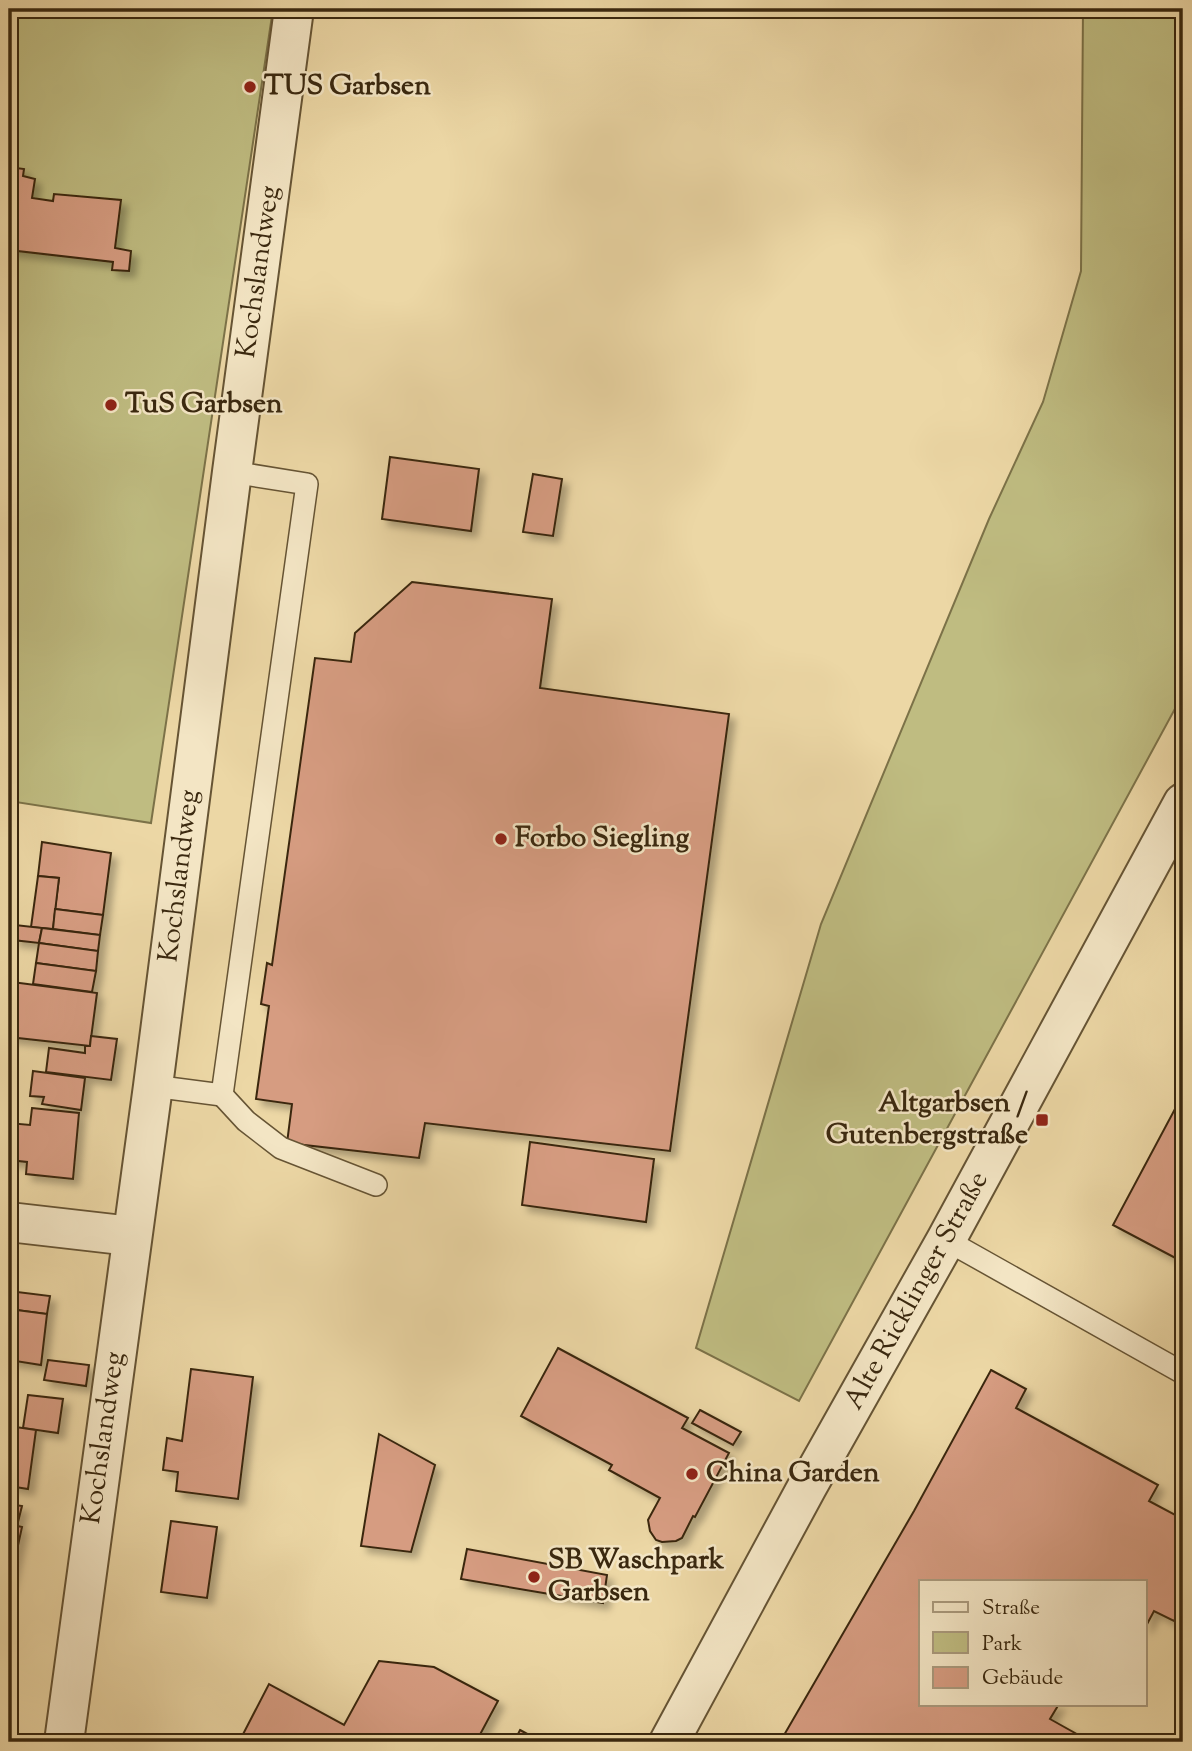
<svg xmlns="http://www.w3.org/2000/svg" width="1192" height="1751" font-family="'Sorts Mill Goudy',serif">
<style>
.green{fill:#bfbc81;stroke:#7c7248;stroke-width:2}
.building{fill:#d69c81;stroke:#3a280f;stroke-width:2;filter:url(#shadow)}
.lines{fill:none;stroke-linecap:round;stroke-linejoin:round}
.service-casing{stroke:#665434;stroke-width:24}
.minor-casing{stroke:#665434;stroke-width:42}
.tertiary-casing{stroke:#665434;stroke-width:42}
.service{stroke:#f3e5c4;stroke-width:21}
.minor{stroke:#f3e5c4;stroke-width:38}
.tertiary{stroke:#f3e5c4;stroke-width:38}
.poi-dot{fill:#8f2418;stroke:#f3e5c4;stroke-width:2.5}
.labels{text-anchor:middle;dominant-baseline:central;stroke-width:5;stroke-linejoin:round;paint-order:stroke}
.poi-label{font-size:28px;font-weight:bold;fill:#3a280f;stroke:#f3e5c4;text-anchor:start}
.street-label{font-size:28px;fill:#3a280f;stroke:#f3e5c4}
</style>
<defs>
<filter id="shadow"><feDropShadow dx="6" dy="6" stdDeviation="3.5" flood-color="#0004"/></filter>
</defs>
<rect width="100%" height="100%" fill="#ecd7a5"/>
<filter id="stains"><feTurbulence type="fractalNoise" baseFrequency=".00286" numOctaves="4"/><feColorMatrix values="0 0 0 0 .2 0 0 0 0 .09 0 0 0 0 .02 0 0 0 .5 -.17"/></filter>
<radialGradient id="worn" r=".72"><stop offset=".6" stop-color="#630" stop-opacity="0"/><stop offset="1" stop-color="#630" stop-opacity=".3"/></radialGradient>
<g class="green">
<polygon points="9,9 273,9 151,823 9,801"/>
<polygon points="1083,9 1183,9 1183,694 799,1401 696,1348 821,924 989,519 1043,402 1081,271"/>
</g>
<g class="building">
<polygon points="9,167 24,169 23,176 35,179 32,198 53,201 54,194 121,200 115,248 131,251 129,271 112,270 113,262 9,250"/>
<polygon points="390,457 479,469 471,531 382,519"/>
<polygon points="533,474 562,479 553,536 523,532"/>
<polygon points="412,582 552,599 540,688 729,714 670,1151 425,1123 419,1158 287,1143 292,1104 256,1099 269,1006 261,1004 267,963 272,965 315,658 351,662 355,633"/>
<polygon points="42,842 111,853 103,915 55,909 59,878 38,876"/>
<polygon points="38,876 59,878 53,929 31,927"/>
<polygon points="55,909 103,915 100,935 53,929"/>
<polygon points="15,925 42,928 39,943 13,940"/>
<polygon points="42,928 100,935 98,951 39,943"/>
<polygon points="39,943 98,951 96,971 36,963"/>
<polygon points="36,963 96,971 92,992 33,984"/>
<polygon points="12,982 97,993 90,1046 9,1037"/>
<polygon points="91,1036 117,1039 111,1080 46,1072 49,1048 85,1053 85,1046 90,1046"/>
<polygon points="33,1071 85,1078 81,1110 42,1104 44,1097 30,1096"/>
<polygon points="1183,1094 1183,1262 1113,1225"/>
<polygon points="32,1108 79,1113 73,1179 26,1174 27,1162 9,1160 9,1123 30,1125"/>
<polygon points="530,1142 654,1159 646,1222 522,1205"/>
<polygon points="9,1291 50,1296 47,1314 9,1309"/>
<polygon points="9,1309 47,1314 41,1365 9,1360"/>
<polygon points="558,1348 688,1418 682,1428 729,1453 695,1517 693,1516 682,1538 676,1541 662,1542 656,1540 650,1531 648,1520 660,1498 609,1470 612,1465 521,1416"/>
<polygon points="48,1360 89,1365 86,1386 44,1380"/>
<polygon points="191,1369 253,1377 238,1499 176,1491 178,1472 163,1470 167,1438 182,1441"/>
<polygon points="991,1370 1026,1389 1016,1408 1158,1485 1149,1501 1183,1519 1183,1566 1177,1577 1183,1581 1183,1605 1174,1621 1154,1611 1145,1628 1145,1581 921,1581 921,1704 1059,1704 1050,1719 1091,1742 780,1742 914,1511"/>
<polygon points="28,1395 63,1399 58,1433 23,1428"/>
<polygon points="700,1410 741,1432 733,1445 692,1423"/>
<polygon points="9,1426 36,1430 28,1489 9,1486"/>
<polygon points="379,1434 435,1465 411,1552 361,1546"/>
<polygon points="9,1504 22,1506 17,1526 9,1524"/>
<polygon points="171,1521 217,1527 207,1598 161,1592"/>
<polygon points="9,1524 22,1527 9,1587"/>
<polygon points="467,1549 607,1575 603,1603 461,1579"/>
<polygon points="379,1661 434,1667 498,1701 476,1742 239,1742 269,1684 344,1725"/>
<polygon points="520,1730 542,1742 514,1742"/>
</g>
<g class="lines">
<defs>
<g id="service">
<polyline points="153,1086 222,1095 307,484 232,472"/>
<polyline points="222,1095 246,1121 281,1148 376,1185"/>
<polyline points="946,1240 1183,1373"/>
</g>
<g id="minor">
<polyline points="9,1222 131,1236"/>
<polyline points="64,1742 153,1086 232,472 294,9"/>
</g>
<polyline id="tertiary" points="669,1742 807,1487 946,1240 1183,803"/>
</defs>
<use href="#service" class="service-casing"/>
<use href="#minor" class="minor-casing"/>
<use href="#tertiary" class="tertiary-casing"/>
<use href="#service" class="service"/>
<use href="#minor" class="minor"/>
<use href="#tertiary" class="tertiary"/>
</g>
<g class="poi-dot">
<circle cx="250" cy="87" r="7"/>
<circle cx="111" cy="405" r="7"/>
<circle cx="501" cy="839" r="7"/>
<rect x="1035" y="1113" width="14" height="14" rx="3.5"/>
<circle cx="692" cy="1474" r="7"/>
<circle cx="534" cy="1577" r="7"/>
</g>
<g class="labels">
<g class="poi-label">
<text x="264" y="87">TUS Garbsen</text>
<text x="125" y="405">TuS Garbsen</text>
<text x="515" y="839">Forbo Siegling</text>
<text x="1028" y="1104" text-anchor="end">Altgarbsen /<tspan x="1028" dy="32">Gutenbergstraße</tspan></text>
<text x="706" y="1474">China Garden</text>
<text x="548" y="1561">SB Waschpark<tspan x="548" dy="32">Garbsen</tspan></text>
</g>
<g class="street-label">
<text transform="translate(259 272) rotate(-82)">Kochslandweg</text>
<text transform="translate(180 876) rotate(-83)">Kochslandweg</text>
<text transform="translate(917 1291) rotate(-61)">Alte Ricklinger Straße</text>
<text transform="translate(104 1438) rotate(-82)">Kochslandweg</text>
</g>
</g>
<rect width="1192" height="1751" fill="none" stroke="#ecd7a5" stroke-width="35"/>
<rect x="10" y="10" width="1171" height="1730" fill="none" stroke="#3a280f" stroke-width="3.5"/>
<rect x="18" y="18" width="1157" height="1716" fill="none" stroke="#3a280f" stroke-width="2"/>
<rect x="919" y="1580" width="228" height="126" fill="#f3e5c4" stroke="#a9997c" stroke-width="2"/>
<rect x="933" y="1602" width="35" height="10" fill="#f3e5c4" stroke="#a9997c" stroke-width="2"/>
<text x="982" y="1614" font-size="21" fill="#3a280f">Straße</text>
<rect x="933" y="1632" width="35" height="21" fill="#bfbc81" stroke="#a9997c" stroke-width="2"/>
<text x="982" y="1650" font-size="21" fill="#3a280f">Park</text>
<rect x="933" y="1667" width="35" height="21" fill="#d69c81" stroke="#a9997c" stroke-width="2"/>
<text x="982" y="1684" font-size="21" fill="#3a280f">Gebäude</text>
<rect width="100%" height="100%" filter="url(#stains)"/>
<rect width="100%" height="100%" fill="url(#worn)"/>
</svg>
